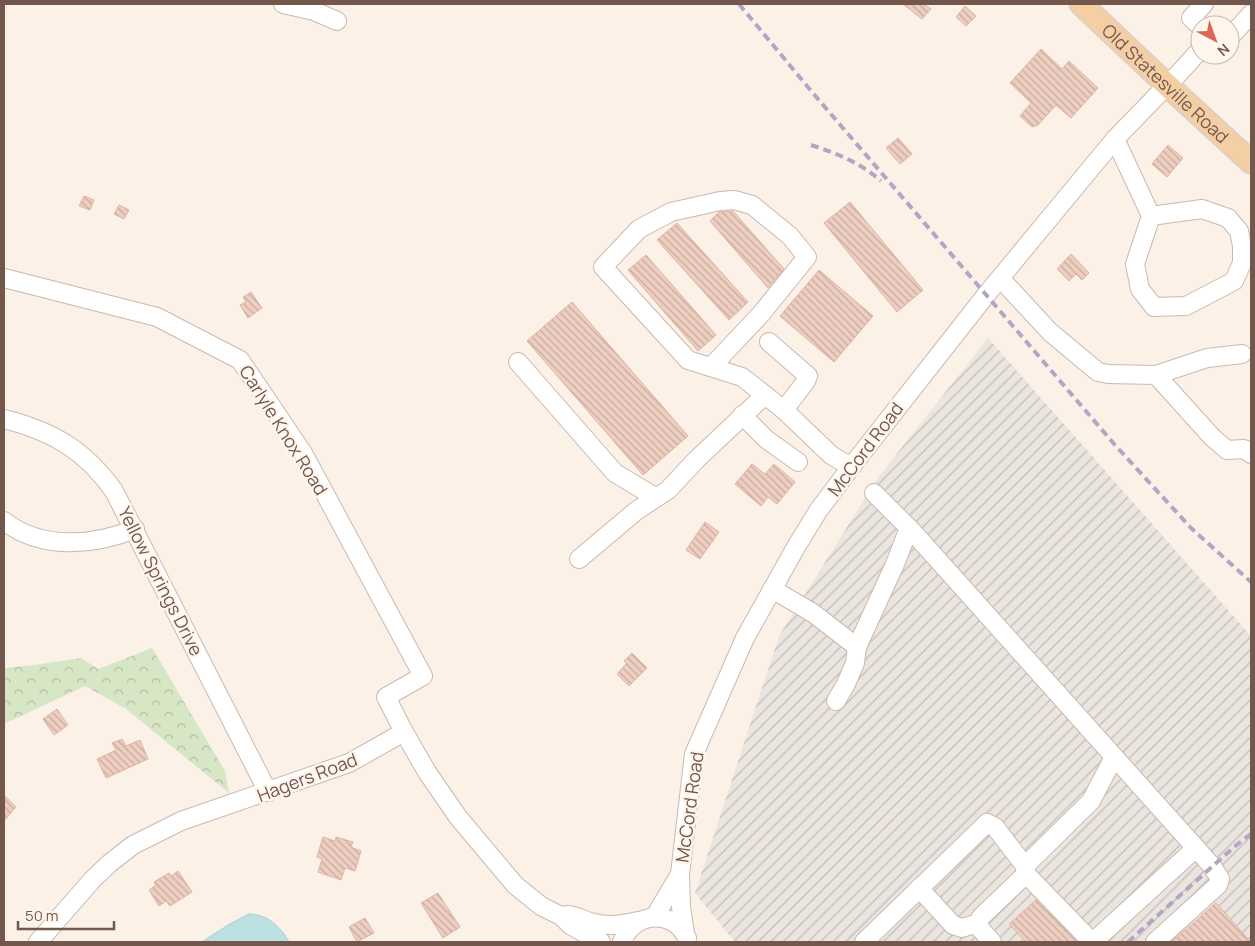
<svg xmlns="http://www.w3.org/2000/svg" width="1255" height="946" font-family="Manrope,sans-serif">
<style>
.industrial{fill:url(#industrial-furrows)}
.forest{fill:url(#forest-crowns)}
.water{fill:#bde1e3;stroke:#a4d1d4}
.building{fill:url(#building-back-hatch);stroke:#dfb4a2}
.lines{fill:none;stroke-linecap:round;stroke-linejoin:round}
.minor-casing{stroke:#ccb8ae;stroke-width:20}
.major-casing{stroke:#d8d0cd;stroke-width:25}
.minor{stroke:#fff;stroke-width:18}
.major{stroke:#f4cfa5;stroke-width:22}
.rail{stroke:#b3a6c4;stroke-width:4;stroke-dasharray:8 5;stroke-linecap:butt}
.labels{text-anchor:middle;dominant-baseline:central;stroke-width:5;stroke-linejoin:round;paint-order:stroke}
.street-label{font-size:18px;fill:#73574d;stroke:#fef6ed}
</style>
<defs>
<pattern id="industrial-furrows" width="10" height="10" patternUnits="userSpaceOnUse" patternTransform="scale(1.25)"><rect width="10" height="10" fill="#ebe5e0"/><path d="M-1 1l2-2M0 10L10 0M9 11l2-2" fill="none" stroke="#c3bcb8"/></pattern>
<pattern id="forest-crowns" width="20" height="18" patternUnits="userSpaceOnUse" patternTransform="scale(1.25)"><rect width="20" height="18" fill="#d7e7c6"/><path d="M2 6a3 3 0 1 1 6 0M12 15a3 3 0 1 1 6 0" fill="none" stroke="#b3bea3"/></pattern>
<pattern id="building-back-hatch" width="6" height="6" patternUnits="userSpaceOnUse" patternTransform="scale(1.25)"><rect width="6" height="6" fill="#eecec1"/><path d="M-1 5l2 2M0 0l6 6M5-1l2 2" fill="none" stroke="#c5aa9f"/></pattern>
</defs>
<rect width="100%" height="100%" fill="#fbf1e7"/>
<polygon class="industrial" points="988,338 1251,636 1251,942 735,942 695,893 779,636 877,479"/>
<polygon class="forest" points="152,648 225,771 229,793 126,709 85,686 4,724 4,668 34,665 81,658 98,669"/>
<path class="water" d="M249,914C267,914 281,927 289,942H202L228,925Z"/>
<g class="building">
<polygon points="903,4 924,4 931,9 922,19"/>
<polygon points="965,6 976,16 966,26 956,17"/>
<polygon points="1041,49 1062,69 1069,61 1098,88 1071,118 1056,105 1038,125 1032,127 1020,116 1031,103 1010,83"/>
<polygon points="898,138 912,154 900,164 886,148"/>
<polygon points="1168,145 1183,158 1167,177 1152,164"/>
<polygon points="84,196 94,200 90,210 79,206"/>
<polygon points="850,202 923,290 897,312 824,223"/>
<polygon points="119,205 129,210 124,219 114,214"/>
<polygon points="733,211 784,269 768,288 710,221 719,212"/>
<polygon points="677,223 748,302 729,320 657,240"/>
<polygon points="1071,254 1089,273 1082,280 1076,274 1069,281 1057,269"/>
<polygon points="646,255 716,335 698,351 628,270"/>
<polygon points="819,270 873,316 834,362 780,316"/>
<polygon points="251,292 262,308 248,318 240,305 246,302 243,297"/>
<polygon points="572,302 688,436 643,475 527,341"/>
<polygon points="752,464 765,474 774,464 795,482 777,504 768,497 761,506 735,484"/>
<polygon points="705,522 719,532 700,559 686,550"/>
<polygon points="632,653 647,668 629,686 617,674 627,663 624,661"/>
<polygon points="57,709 68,725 54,735 43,719"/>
<polygon points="122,739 126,746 140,740 148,759 106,778 97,759 116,750 112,743"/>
<polygon points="4,795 16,807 4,821"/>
<polygon points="323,837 335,841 336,837 353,842 351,847 361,851 355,871 345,868 341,880 318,872 322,859 317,857"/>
<polygon points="178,871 192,892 170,906 166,901 159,906 149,890 156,885 154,882 169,873 171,876"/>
<polygon points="438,893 460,927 443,938 421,903"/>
<polygon points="1036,900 1068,932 1077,942 1026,942 1009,924"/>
<polygon points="1216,903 1251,942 1172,942"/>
<polygon points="365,918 374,933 357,942 349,927"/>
</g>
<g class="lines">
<defs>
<g id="minor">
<polyline points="283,4 314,11 337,21"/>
<polyline points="1200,26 1191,18 1204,4"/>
<polyline points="1230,37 1251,14"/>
<polyline points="1115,139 1151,216 1135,264 1140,289 1154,307 1186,306 1234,281 1242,263 1242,246 1239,231 1228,218 1202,209 1151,216"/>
<polyline points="4,278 157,317 240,360 303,453 423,676 386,697 404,732"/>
<polyline points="1000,278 1050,332 1098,372 1108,374 1156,375 1207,358 1242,354"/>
<polyline points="769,342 808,376 806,381 784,410"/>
<polyline points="518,362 615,473 655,497"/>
<polyline points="711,367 761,314 807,257 790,236 752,205 734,200 720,201 671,212 639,229 603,267 688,360 742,377 784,410 831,455 851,467"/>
<polyline points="1156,375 1212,437 1227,450 1244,449 1251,454"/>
<polyline points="742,415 766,439 798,462"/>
<path d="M4,419C52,431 85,450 114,491L268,792"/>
<polyline points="874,493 912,531 1212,866 1220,879 1218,885 1155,942"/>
<path d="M4,521C41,550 93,546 135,529"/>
<polyline points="579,559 636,511 668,490 697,459 765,395"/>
<polyline points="772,589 813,613 857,647"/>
<polyline points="836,701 846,684 855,663 857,647 895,564 909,528"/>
<polyline points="919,888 953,925 962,928 978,923"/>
<path d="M567,915C577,915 584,921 594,923C610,927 623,924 638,921"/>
<polyline points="655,916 680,874"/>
<polyline points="685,933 681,907 680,874 694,754 745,638 796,547 818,511 851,467 986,295 1115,139 1181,71 1200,50"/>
<polyline points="38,942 93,879 110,863 133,845 181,821 349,763 404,732 427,772 458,817 515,885 541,906 561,916 570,925 601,942"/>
<path d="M622,942C633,912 673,908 687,938"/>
<polyline points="864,942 987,823 995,827 1025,866"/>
<polyline points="992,942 977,925 981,917 1026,874"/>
<polyline points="1092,942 1026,874 1025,866 1091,801 1114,757"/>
<polyline points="1093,942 1196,848"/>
</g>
<g id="major">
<path id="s1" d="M1081,4L1167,85L1251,162"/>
</g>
</defs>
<use href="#minor" class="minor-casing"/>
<use href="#major" class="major-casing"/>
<use href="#minor" class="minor"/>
<use href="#major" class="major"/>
<g class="rail">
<polyline points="739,4 812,92 1115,445 1191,528 1251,582"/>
<path d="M811,145C836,153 861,163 881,181"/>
<polyline points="1128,942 1234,847 1251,834"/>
</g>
</g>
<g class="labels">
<g class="street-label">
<text stroke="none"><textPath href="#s1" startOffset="116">Old Statesville Road</textPath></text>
<text transform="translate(284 430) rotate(58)">Carlyle Knox Road</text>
<text transform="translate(865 449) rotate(-53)">McCord Road</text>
<text transform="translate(161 581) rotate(63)">Yellow Springs Drive</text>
<text transform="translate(307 777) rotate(-21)">Hagers Road</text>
<text transform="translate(689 807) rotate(-82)">McCord Road</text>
</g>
</g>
<rect width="1255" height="946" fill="none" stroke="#73574d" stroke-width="10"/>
<g transform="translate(1215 40) rotate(139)"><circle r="24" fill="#fef6ed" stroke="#c6b6ad"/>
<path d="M0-4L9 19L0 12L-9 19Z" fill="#db6656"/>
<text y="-8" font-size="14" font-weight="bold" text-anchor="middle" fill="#73574d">N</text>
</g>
<path d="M18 921v8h96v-8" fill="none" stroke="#73574d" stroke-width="2.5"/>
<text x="25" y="921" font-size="15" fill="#73574d" stroke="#fef6ed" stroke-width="4" paint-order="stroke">50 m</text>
</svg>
